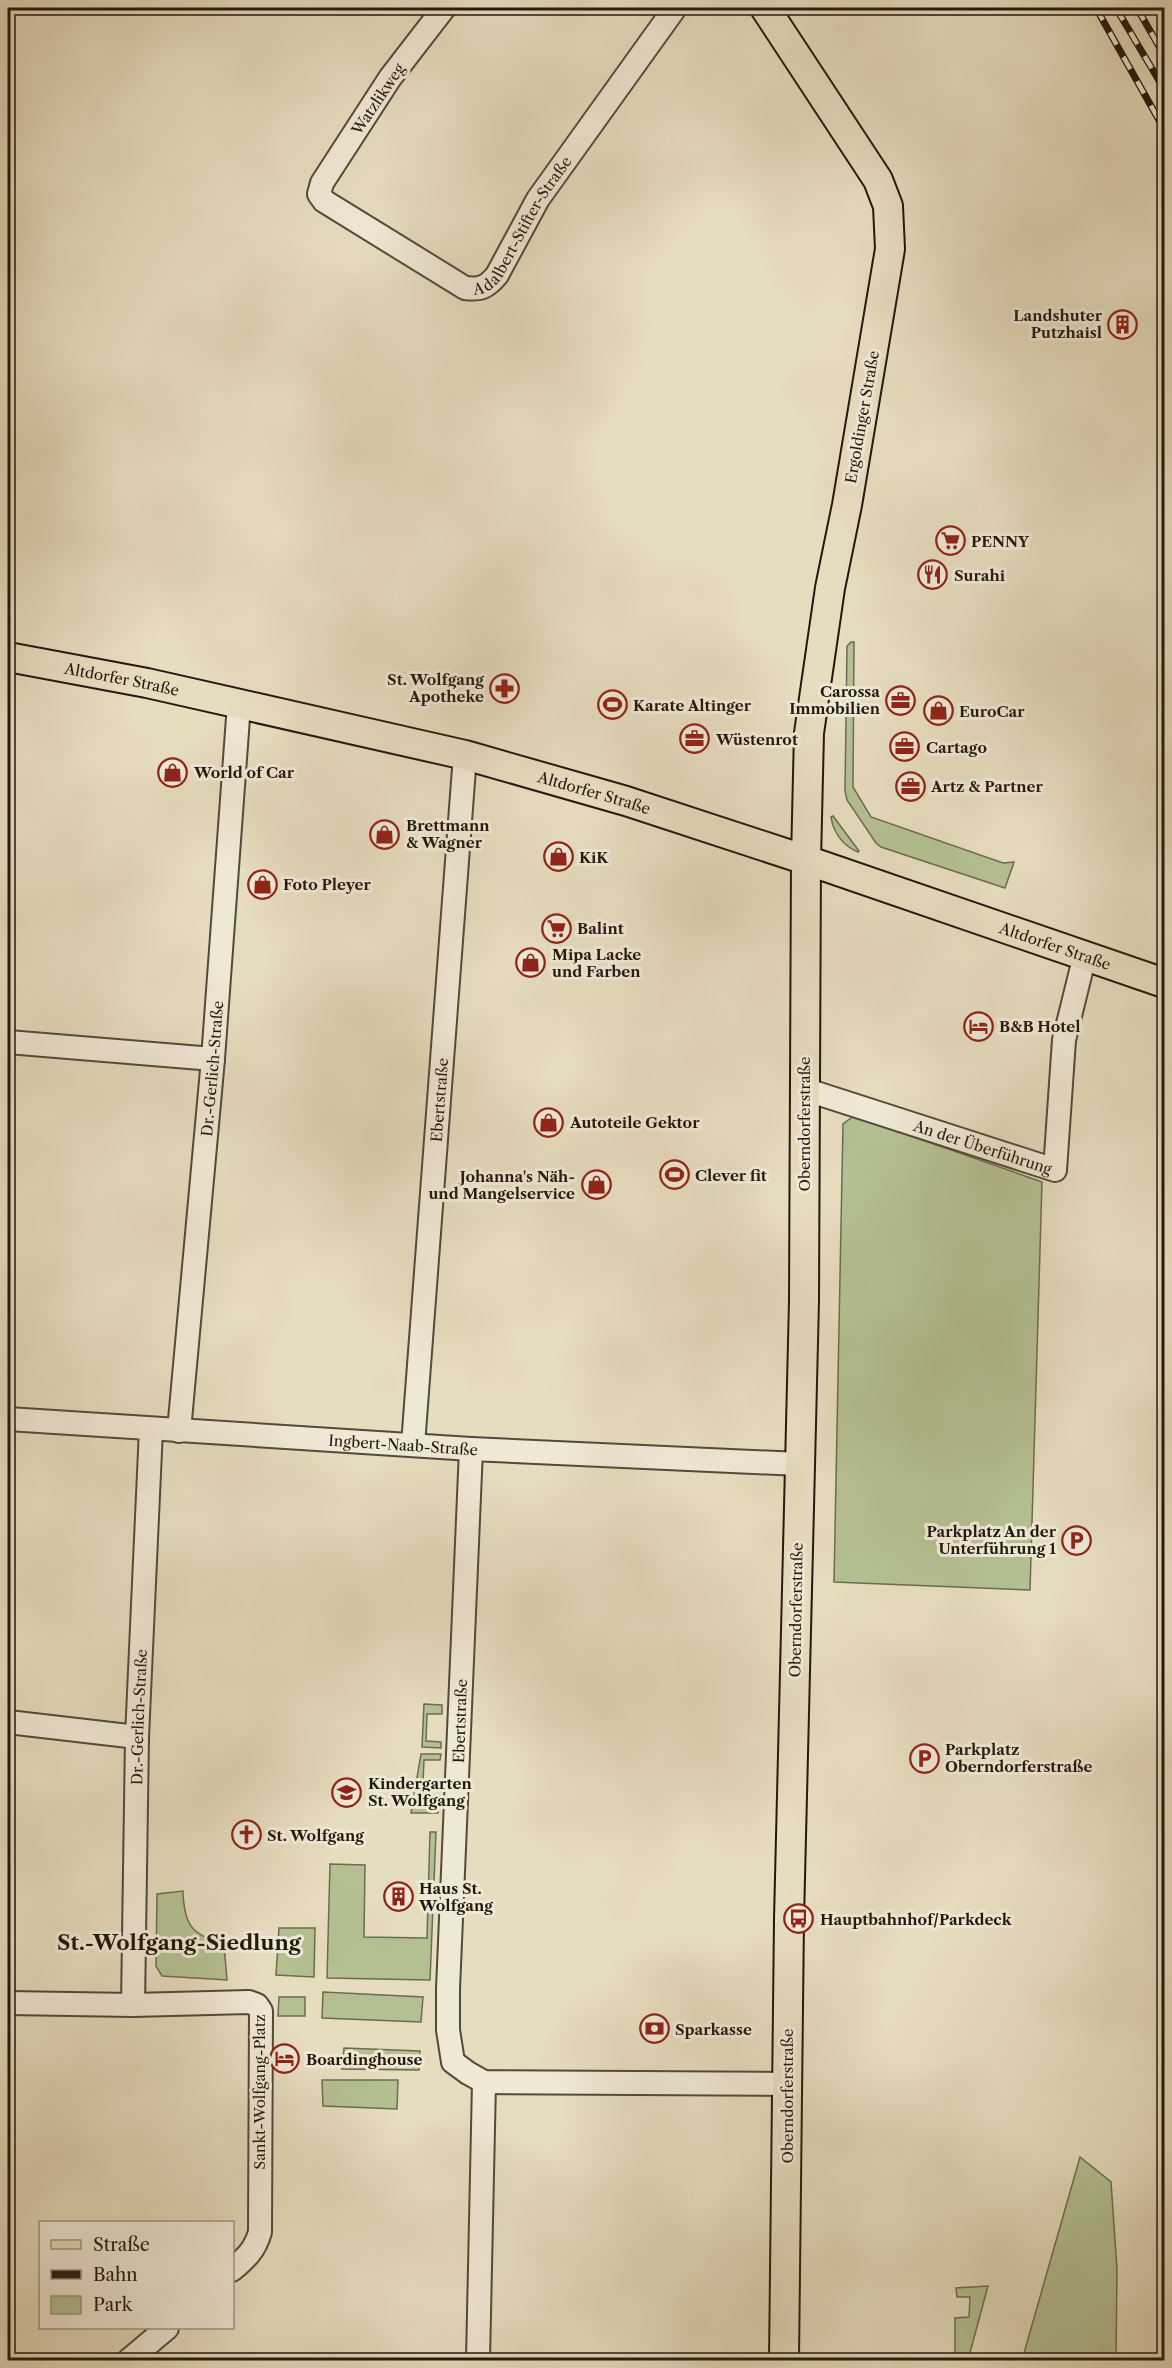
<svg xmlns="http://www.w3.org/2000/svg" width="1172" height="2368" font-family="'Libre Caslon Text',serif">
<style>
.green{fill:#b4c092;stroke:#6b6c50;stroke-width:1.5}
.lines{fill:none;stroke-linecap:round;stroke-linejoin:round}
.minor-casing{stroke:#534a3a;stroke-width:26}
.major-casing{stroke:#22190e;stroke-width:32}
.minor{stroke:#efe8d5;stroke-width:22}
.major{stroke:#e6dcbe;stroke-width:28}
.rail-casing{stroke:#22190e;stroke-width:7}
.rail{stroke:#efe8d5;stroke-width:4.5;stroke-dasharray:14;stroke-linecap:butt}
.labels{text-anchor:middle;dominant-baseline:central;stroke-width:6;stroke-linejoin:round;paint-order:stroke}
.street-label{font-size:15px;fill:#22190e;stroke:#efe8d5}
.poi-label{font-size:15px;font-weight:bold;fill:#22190e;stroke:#efe8d5;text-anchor:start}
.district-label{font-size:21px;font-weight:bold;fill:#22190e;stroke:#efe8d5}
</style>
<rect width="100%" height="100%" fill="#e6dcbe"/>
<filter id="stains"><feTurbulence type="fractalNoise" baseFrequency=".00333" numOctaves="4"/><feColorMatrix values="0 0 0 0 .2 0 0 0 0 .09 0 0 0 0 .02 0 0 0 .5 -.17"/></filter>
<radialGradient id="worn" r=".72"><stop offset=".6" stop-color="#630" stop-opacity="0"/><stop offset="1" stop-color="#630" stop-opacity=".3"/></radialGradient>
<g class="green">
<polygon points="851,642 854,642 853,787 871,817 1003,863 1014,862 1005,888 881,847 876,843 847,800 845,791 847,646"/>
<path d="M833,816L859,851L858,852C843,846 833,832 831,817Z"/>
<polygon points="854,1116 1042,1182 1030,1590 834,1582 843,1124"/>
<polygon points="424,1704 442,1705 442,1714 427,1714 426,1741 441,1742 441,1748 422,1747"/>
<polygon points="421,1754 441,1754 440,1760 424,1760 422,1805 438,1807 438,1813 411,1813"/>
<polygon points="430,1832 436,1832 430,1980 327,1978 330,1864 365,1865 364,1937 427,1938"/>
<path d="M183,1891C184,1925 191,1934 224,1945L227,1980L162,1976L156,1966L157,1894Z"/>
<polygon points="279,1928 315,1928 314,1977 276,1975"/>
<polygon points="323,1992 423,1997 421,2022 322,2018"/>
<polygon points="279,1997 305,1997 305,2016 278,2016"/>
<polygon points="344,2048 420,2051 419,2070 342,2069"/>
<polygon points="322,2080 398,2080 397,2109 323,2106"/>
<polygon points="1080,2157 1111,2182 1117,2269 1116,2360 1022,2360"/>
<polygon points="988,2286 968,2360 955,2360 955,2318 969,2317 970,2297 957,2297 956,2288"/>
</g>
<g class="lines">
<defs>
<g id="minor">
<path id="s1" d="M444,8L390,78L322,183L319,194L324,201L465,288C481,290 487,287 497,275L538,199L675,8"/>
<polyline points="8,1042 213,1059"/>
<path id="s2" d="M804,1089L1055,1170L1064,1040L1085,955"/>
<path id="s3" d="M8,1419L471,1449L799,1464"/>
<path id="s4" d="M179,1431L213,1059L239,704"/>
<path id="s5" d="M413,1445L465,755"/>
<polyline points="471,1449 448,1989 448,2030 453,2062 468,2073 484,2082 788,2084"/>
<polyline points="8,1722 137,1737"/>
<path d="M8,2003L133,2005L249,2002L257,2005L261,2011L260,2232C255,2250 246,2258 232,2270"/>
<path id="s6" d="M133,2005L137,1737L151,1429"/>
<polyline points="129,2360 167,2328"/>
<polyline points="478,2360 484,2082"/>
</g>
<g id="major">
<polyline points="765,8 878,180 888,206 890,249 847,505 830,588 809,733 806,860 804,1301 789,1919 784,2360"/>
<path id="s7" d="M8,657L147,683L465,755L626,801L806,860L1164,983"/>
</g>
</defs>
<use href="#minor" class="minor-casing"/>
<use href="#major" class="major-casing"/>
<use href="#minor" class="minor"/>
<use href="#major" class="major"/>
<defs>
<g id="rail">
<polyline points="1096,8 1164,129"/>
<polyline points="1116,8 1164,89"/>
<polyline points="1137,8 1164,55"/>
</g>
</defs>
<use href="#rail" class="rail-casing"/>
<use href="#rail" class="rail"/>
</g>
<defs>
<symbol id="building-ring" viewBox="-11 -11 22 22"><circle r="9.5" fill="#efe8d5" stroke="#8f2418" stroke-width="1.5"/><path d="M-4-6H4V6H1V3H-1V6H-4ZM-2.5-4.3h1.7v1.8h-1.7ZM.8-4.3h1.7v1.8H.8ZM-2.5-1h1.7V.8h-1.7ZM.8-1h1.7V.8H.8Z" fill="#8f2418"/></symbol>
<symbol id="supermarket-ring" viewBox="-11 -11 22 22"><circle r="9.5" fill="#efe8d5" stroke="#8f2418" stroke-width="1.5"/><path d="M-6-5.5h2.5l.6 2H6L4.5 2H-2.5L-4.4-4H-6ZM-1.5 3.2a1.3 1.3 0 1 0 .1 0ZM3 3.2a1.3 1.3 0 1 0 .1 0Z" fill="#8f2418"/></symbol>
<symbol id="restaurant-ring" viewBox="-11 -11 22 22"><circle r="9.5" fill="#efe8d5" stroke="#8f2418" stroke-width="1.5"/><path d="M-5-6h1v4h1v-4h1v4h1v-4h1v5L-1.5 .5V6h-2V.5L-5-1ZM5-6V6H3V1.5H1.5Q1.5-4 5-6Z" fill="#8f2418"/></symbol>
<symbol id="pharmacy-ring" viewBox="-11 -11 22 22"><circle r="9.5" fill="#efe8d5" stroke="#8f2418" stroke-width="1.5"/><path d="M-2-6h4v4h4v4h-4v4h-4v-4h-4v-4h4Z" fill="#8f2418"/></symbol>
<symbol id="office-ring" viewBox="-11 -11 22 22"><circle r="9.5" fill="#efe8d5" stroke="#8f2418" stroke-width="1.5"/><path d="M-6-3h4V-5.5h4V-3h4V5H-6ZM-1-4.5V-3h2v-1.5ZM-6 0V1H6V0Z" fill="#8f2418"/></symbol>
<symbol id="stadium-ring" viewBox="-11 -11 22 22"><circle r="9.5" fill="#efe8d5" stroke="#8f2418" stroke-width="1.5"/><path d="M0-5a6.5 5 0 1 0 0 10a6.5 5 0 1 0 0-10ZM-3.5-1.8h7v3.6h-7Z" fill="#8f2418"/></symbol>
<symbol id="shop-ring" viewBox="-11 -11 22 22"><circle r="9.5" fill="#efe8d5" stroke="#8f2418" stroke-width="1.5"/><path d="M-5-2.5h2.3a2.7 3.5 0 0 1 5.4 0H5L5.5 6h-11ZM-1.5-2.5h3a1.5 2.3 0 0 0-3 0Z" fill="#8f2418"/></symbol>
<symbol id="hotel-ring" viewBox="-11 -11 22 22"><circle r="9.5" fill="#efe8d5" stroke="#8f2418" stroke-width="1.5"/><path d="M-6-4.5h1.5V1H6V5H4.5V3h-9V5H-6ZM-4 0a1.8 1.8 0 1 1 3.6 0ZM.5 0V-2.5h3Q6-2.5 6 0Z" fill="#8f2418"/></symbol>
<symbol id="parking-ring" viewBox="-11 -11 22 22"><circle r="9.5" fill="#efe8d5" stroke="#8f2418" stroke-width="1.5"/><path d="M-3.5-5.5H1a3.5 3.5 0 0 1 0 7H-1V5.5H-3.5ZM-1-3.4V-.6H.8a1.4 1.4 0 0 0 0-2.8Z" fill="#8f2418"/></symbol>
<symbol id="school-ring" viewBox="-11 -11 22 22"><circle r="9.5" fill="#efe8d5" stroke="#8f2418" stroke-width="1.5"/><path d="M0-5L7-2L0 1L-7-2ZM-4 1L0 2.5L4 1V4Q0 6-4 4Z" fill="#8f2418"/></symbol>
<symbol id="church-ring" viewBox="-11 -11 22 22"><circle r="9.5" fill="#efe8d5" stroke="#8f2418" stroke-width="1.5"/><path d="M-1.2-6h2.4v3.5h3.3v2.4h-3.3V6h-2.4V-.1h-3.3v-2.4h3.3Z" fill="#8f2418"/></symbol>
<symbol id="bus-ring" viewBox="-11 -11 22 22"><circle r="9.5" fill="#efe8d5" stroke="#8f2418" stroke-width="1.5"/><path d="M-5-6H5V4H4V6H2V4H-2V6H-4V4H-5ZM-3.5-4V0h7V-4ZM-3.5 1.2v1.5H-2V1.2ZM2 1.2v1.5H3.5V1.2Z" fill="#8f2418"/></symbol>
<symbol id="bank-ring" viewBox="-11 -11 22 22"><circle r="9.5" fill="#efe8d5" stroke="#8f2418" stroke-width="1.5"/><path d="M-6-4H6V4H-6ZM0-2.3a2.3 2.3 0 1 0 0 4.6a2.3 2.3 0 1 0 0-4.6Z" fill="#8f2418"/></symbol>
</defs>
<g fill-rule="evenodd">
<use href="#building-ring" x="1106" y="308" width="33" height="33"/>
<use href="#supermarket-ring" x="934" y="524" width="33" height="33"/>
<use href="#restaurant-ring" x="916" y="558" width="33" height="33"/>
<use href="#pharmacy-ring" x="488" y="672" width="33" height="33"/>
<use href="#office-ring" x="884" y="684" width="33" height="33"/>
<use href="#stadium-ring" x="596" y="688" width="33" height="33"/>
<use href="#shop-ring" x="922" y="694" width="33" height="33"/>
<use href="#office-ring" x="678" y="722" width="33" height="33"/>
<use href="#office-ring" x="888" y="730" width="33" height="33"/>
<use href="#shop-ring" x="156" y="756" width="33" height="33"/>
<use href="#office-ring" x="894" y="770" width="33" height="33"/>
<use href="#shop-ring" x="368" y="818" width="33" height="33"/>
<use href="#shop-ring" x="542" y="840" width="33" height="33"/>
<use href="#shop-ring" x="246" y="868" width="33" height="33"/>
<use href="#supermarket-ring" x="540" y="912" width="33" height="33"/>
<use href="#shop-ring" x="514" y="946" width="33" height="33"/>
<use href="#hotel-ring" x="962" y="1010" width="33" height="33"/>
<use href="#shop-ring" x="532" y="1106" width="33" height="33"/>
<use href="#stadium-ring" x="658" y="1158" width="33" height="33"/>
<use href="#shop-ring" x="580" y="1168" width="33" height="33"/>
<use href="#parking-ring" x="1060" y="1524" width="33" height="33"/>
<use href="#parking-ring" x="908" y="1742" width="33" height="33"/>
<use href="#school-ring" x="330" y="1776" width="33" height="33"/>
<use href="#church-ring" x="230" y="1818" width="33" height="33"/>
<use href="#building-ring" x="382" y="1880" width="33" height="33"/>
<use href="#bus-ring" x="782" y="1902" width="33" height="33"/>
<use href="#bank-ring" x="638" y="2012" width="33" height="33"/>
<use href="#hotel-ring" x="268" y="2042" width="33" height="33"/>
</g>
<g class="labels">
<g class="street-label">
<text transform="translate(378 99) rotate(-56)">Watzlikweg</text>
<text stroke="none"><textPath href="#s1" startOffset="490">Adalbert-Stifter-Straße</textPath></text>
<text transform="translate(862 417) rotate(-80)">Ergoldinger Straße</text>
<text stroke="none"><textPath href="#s7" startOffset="116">Altdorfer Straße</textPath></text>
<text stroke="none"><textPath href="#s7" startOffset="602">Altdorfer Straße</textPath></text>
<text stroke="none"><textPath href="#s7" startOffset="1088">Altdorfer Straße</textPath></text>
<text stroke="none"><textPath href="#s4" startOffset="364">Dr.-Gerlich-Straße</textPath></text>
<text stroke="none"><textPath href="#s5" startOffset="346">Ebertstraße</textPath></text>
<text transform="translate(804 1124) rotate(-90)">Oberndorferstraße</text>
<text stroke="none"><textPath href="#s2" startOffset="188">An der Überführung</textPath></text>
<text stroke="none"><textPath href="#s3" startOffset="396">Ingbert-Naab-Straße</textPath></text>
<text transform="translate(796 1610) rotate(-89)">Oberndorferstraße</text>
<text stroke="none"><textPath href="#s6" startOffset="288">Dr.-Gerlich-Straße</textPath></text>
<text transform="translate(460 1721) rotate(-88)">Ebertstraße</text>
<text transform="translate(259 2092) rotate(-90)">Sankt-Wolfgang-Platz</text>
<text transform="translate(787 2096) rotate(-90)">Oberndorferstraße</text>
</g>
<g class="poi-label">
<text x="1102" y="315" text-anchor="end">Landshuter<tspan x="1102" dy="17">Putzhaisl</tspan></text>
<text x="971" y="541">PENNY</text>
<text x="954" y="575">Surahi</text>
<text x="484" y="679" text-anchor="end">St. Wolfgang<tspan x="484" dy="17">Apotheke</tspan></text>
<text x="880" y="691" text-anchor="end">Carossa<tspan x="880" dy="17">Immobilien</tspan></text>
<text x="633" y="705">Karate Altinger</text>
<text x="959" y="711">EuroCar</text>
<text x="716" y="739">Wüstenrot</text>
<text x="926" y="747">Cartago</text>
<text x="194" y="772">World of Car</text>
<text x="931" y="786">Artz &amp; Partner</text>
<text x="406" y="825">Brettmann<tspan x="406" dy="17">&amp; Wagner</tspan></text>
<text x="579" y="857">KiK</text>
<text x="283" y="884">Foto Pleyer</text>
<text x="577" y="928">Balint</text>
<text x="552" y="954">Mipa Lacke<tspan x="552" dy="17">und Farben</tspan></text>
<text x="999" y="1026">B&amp;B Hotel</text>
<text x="570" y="1122">Autoteile Gektor</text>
<text x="695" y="1175">Clever fit</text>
<text x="575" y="1176" text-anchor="end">Johanna's Näh-<tspan x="575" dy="17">und Mangelservice</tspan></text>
<text x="1056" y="1531" text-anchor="end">Parkplatz An der<tspan x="1056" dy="17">Unterführung 1</tspan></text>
<text x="945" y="1749">Parkplatz<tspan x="945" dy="17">Oberndorferstraße</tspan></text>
<text x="368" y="1783">Kindergarten<tspan x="368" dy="17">St. Wolfgang</tspan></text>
<text x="267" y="1835">St. Wolfgang</text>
<text x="419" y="1888">Haus St.<tspan x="419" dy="17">Wolfgang</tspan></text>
<text x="820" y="1919">Hauptbahnhof/Parkdeck</text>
<text x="675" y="2029">Sparkasse</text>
<text x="306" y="2059">Boardinghouse</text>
</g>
<g class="district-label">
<text x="179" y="1942">St.-Wolfgang-Siedlung</text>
</g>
</g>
<rect width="1172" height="2368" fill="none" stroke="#e6dcbe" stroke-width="30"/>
<rect x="9" y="9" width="1154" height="2350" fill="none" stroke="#22190e" stroke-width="3"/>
<rect x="15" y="15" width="1142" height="2338" fill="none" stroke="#22190e" stroke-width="1.5"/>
<rect x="39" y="2221" width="195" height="108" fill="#efe8d5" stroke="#9d9585" stroke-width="1.5"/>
<rect x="51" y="2240" width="30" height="9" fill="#e6dcbe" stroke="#9d9585" stroke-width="1.5"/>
<text x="93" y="2251" font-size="18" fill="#22190e">Straße</text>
<rect x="51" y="2270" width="30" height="9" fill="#22190e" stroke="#9d9585" stroke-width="1.5"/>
<text x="93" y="2281" font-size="18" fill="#22190e">Bahn</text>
<rect x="51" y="2296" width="30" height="18" fill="#b4c092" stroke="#9d9585" stroke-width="1.5"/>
<text x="93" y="2311" font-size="18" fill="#22190e">Park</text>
<rect width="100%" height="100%" filter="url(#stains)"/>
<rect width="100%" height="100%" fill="url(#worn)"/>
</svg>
